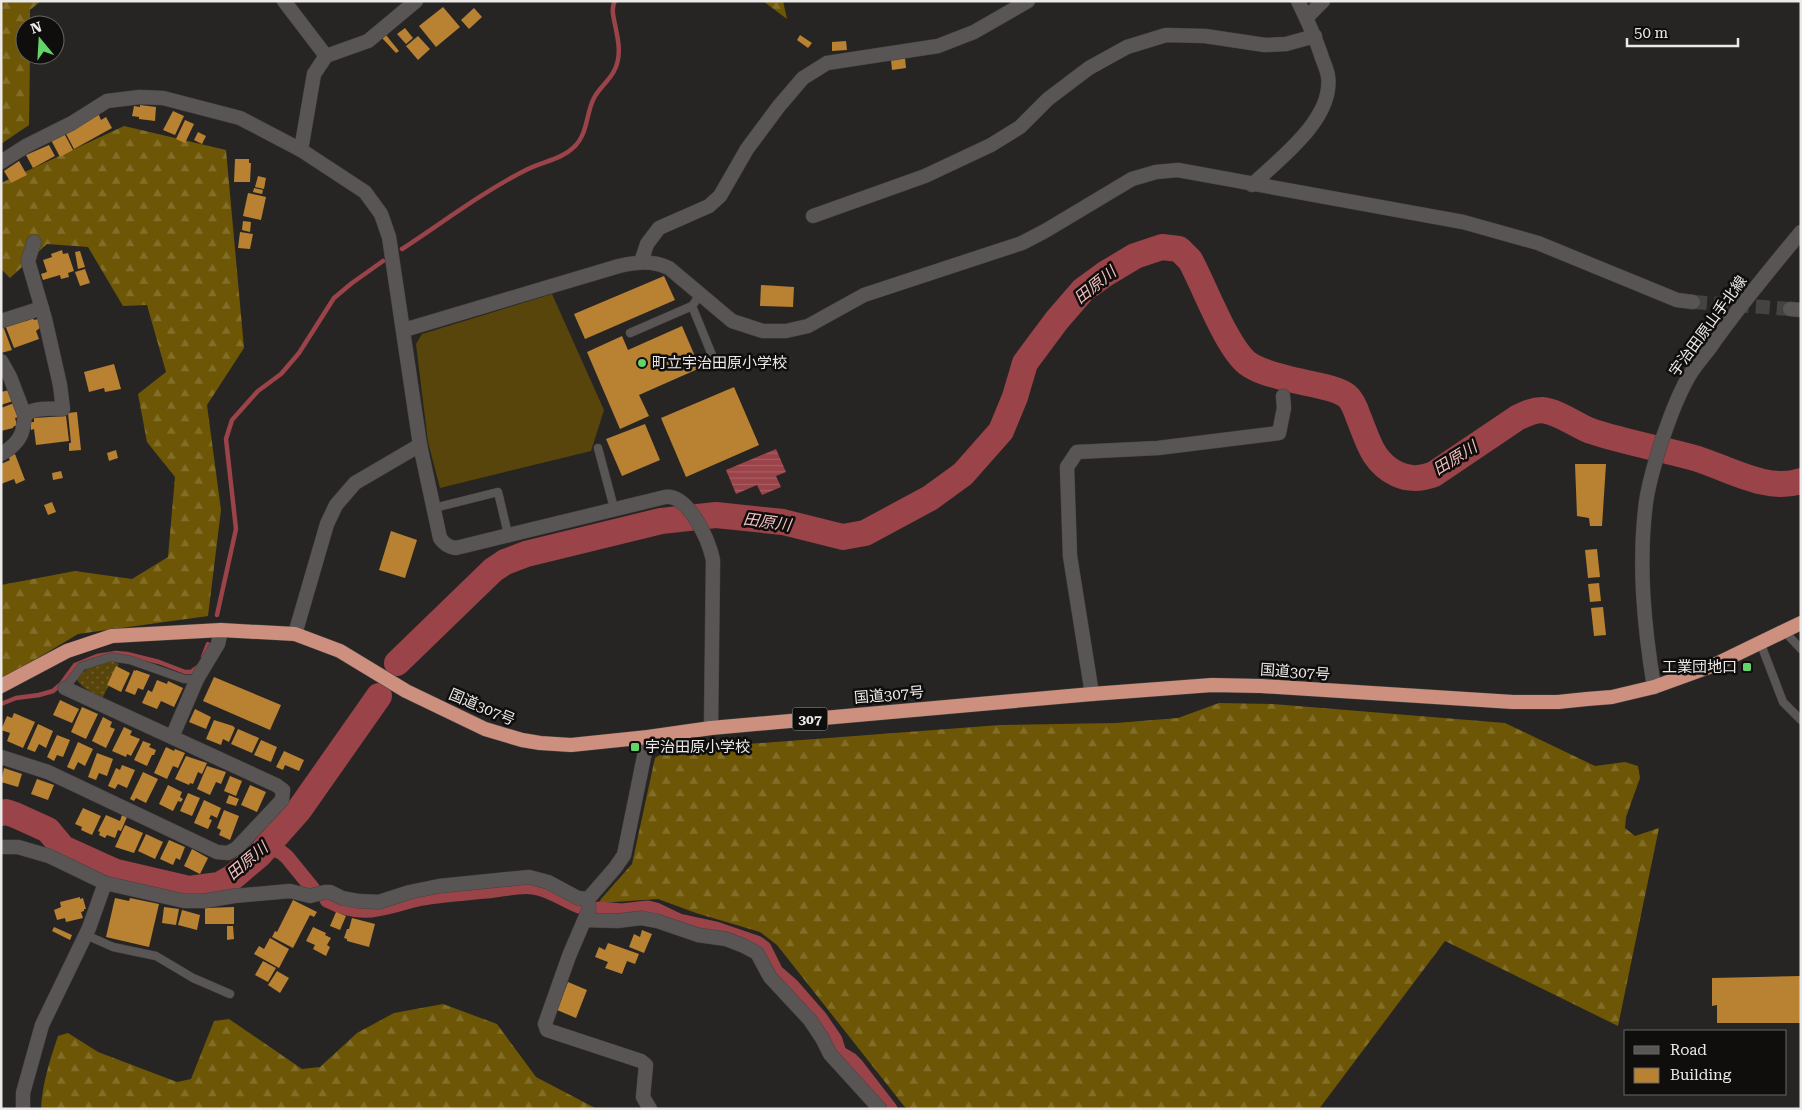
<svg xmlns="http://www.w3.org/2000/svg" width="1802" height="1110" font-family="'Roboto Serif','Noto Sans JP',serif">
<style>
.grass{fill:#57450c}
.forest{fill:url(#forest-firs)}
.park{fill:url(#park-dots)}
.water{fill:url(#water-rules)}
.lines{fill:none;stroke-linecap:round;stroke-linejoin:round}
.stream{stroke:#9a4349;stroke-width:4.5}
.canal{stroke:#9a4349;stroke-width:15}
.river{stroke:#9a4349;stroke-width:26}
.building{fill:#b98132}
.minor-tunnel{stroke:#454341;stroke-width:14;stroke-dasharray:14 7;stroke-linecap:butt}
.service-casing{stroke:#454342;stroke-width:9}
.minor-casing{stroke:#454342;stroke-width:15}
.tertiary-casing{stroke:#454342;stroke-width:15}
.trunk-casing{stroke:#454342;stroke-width:15}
.service{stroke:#585554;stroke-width:8}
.minor{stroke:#585554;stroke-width:14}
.tertiary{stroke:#585554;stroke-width:14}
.trunk{stroke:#ce907e;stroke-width:14}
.poi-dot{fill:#62d469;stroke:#0f0e0d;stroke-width:2}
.labels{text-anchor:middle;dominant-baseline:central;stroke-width:5;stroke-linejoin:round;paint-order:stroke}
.shield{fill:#0f0e0d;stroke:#aaa8a7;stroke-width:1}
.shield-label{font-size:14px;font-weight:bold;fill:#eceae9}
.street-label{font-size:15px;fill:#eceae9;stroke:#0f0e0d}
.poi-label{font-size:15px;fill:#eceae9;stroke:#0f0e0d;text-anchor:start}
.water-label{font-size:16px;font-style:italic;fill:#f1bebe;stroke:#0f0e0d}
</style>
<defs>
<pattern id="forest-firs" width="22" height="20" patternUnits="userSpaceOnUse" patternTransform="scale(1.25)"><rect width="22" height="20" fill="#6d5605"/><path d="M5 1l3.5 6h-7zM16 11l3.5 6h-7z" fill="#826e29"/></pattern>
<pattern id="park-dots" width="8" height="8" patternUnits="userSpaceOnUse" patternTransform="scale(1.25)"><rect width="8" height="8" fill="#57450c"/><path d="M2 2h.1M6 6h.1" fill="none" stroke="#6f602f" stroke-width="1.8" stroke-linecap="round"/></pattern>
<pattern id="water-rules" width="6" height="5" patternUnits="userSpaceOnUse" patternTransform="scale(1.25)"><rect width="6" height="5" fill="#9a4349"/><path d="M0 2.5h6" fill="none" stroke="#a85e63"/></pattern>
</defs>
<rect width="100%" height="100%" fill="#272523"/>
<polygon class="grass" points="552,294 604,410 591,451 440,488 428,442 416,344 422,334"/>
<g class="forest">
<polygon points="1,1 41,1 30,10 30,25 25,25 25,55 30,55 29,125 1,144"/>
<polygon points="763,1 783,1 787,19"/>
<polygon points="124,126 226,150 244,348 207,405 221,510 208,616 78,634 1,680 1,585 75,571 132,579 168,557 175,477 147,442 138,394 166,372 147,305 123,306 88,247 47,244 10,278 1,269 1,183"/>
<polygon points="1219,703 1273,704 1505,723 1595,766 1625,762 1638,766 1640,778 1626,817 1625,828 1635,836 1659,828 1618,1026 1445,941 1319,1109 908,1109 904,1106 777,945 760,932 696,913 658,899 599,903 601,899 632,864 655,758 668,750 1000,725 1116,723 1178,718"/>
<path d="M443,1004L497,1024L536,1077L597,1109H41C42,1084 50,1060 58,1036L68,1033L98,1052L177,1082L191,1079L214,1021L229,1019L302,1069L320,1067L357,1033L394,1013Z"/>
</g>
<polygon class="park" points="110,660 119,664 102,699 82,686 76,679 91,665"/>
<polygon class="water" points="776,449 786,472 776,476 781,487 762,495 757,485 736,494 726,470"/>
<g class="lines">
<g class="stream">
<path d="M402,249C442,223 481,193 524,171C540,162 561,160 574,147C588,134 586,113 594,98C599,88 609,81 614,71C628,45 606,14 615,1"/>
<polyline points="217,615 236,529 226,439 232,420 258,391 281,374 299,353 334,298 352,283 383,261"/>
<polyline points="203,657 208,644"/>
<polyline points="1,704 16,698 39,695 53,691 61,684 75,665 97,656 116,653 127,654 159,662 185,672 191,672 199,666"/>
</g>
<g class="canal">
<polyline points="266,846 281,852 287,857 313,889"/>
<path d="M327,900C366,920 384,906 423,898C446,894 471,893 495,890C507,889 521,885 533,887C550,889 563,900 579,906"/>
<polyline points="599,909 622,911 648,908 656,910 679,921 716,929 757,943 764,948 776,972 792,986 820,1018 835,1040 839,1053 851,1060 856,1065 890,1109"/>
</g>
<g class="river">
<path d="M397,663L493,570L505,562L526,554L661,521L716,515L783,522L843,537L865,533L930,498L963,474L1001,431L1015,397L1025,363L1057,320L1083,290L1105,274L1135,256L1162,247L1179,249L1190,260C1204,285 1226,346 1247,363C1259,372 1275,375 1289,379C1304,383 1337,387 1347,396C1353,401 1356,410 1358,416C1368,440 1372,462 1397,474C1410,480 1421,479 1434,474L1517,418C1525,414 1533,410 1542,410C1560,412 1575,425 1591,431C1624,442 1658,448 1691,457C1725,466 1765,493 1801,481"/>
<polyline points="1,813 6,812 15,815 48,830 63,848 116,872 189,889 219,885 233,877 259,855 299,810 379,696"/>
</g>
</g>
<g class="building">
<polygon points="443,7 460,27 436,47 419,26"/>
<polygon points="474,8 482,17 469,29 461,20"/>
<polygon points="405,28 413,38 406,44 397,34"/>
<polygon points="386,35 399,51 396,53 382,38"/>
<polygon points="800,35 812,43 808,48 797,40"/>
<polygon points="418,36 430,49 418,60 406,46"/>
<polygon points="846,41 847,50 832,51 832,42"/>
<polygon points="905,58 906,68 892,70 891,60"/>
<polygon points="140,105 156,107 155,121 139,119 139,117 132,116 134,106 140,107"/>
<polygon points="173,111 184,116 175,135 163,130"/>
<polygon points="98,113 101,120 106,117 112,128 74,149 65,132"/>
<polygon points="185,120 194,124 185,143 176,139"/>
<polygon points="198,132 206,136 202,144 194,140"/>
<polygon points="64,133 73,150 60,157 51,140"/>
<polygon points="49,145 55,156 33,168 26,155"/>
<polygon points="235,159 249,159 249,163 251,163 250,182 234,182"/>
<polygon points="19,161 27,175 11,183 4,171"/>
<polygon points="258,176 266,178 264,189 255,187"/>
<polygon points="254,188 263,190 262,194 253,192"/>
<polygon points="248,193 266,197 261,220 243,216"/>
<polygon points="243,221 251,222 250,232 242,230"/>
<polygon points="240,232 253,234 250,249 238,248"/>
<polygon points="62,250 63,254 68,253 74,271 68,273 69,277 61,279 60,275 43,280 41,274 47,272 43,260 52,257 51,254"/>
<polygon points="80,251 85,267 78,269 75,252"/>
<polygon points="85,269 90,283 80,286 75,272"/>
<polygon points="664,276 675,300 585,339 574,314"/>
<polygon points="761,285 794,287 793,307 760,306"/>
<polygon points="25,318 26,321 33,318 34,320 38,319 41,327 36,331 39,339 14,348 5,325"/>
<polygon points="1,326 3,326 12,350 1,353"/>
<polygon points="682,326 700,368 639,395 649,416 620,429 587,352 622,336 628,350"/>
<polygon points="114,364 121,389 105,392 104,388 89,392 84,372"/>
<polygon points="734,387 759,445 686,477 661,418"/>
<polygon points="9,390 13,401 1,405 1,392"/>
<polygon points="14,403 19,417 15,418 17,425 13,427 13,428 1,431 1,408"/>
<polygon points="77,412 81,450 69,451 69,443 71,443 68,413"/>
<polygon points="66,416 69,441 36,445 34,429 31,430 30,422 34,422 34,418"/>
<polygon points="645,424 660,460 622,476 606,439"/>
<polygon points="116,450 118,458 109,461 107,453"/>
<polygon points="15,454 25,480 16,484 14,479 1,484 1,464 10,460 8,457"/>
<polygon points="1575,464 1606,464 1602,526 1590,526 1589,518 1577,516"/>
<polygon points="61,471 63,478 53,480 52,473"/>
<polygon points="52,502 56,512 48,515 44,505"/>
<polygon points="391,531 417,540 405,578 379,570"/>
<polygon points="1597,549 1600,577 1588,578 1585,550"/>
<polygon points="1599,583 1601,601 1590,602 1588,584"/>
<polygon points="1603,607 1606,635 1594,636 1591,608"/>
<polygon points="116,666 130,673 121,692 107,685"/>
<polygon points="134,670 136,671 136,670 150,675 143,690 138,688 135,695 125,691"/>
<polygon points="214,677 281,705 270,730 203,701"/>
<polygon points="157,680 167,684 168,681 183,688 174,707 161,701 157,709 142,703 148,690 152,692"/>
<polygon points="60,700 79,709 72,723 53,715"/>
<polygon points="82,707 98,714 86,739 71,732"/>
<polygon points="195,709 211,717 206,729 189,722"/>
<polygon points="14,713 35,722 23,748 7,741 10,733 1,730 7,716 12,718"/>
<polygon points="103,717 112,722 110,727 115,729 106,748 92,741"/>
<polygon points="214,720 233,726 235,728 229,742 223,739 221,745 206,739"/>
<polygon points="38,724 53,731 46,748 39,744 35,752 27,749"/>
<polygon points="124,727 132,731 130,735 140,739 131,756 127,754 126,757 112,751"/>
<polygon points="238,729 259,738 252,753 231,744"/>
<polygon points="57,735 70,740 63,757 57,755 54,761 47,757"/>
<polygon points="261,740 277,747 271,762 254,755"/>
<polygon points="143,741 151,744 149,747 156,750 154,755 152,755 147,766 134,760"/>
<polygon points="78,742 93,749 85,766 78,762 74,770 67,767"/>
<polygon points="166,747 174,751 175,749 185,753 178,768 173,766 167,779 154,773"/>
<polygon points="284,751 304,760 299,771 285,765 283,770 276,767"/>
<polygon points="97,753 113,759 107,776 99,773 96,780 88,777"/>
<polygon points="186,756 207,763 202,774 198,772 193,784 190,783 189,785 175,779"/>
<polygon points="122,765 135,770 127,788 118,784 115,789 108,786 116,768 120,770"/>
<polygon points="207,766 226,772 221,784 216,782 210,795 197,789"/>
<polygon points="4,768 22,774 18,787 1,782"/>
<polygon points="143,772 158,779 146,803 136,798 134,801 130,799"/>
<polygon points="230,776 242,781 236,796 224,791"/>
<polygon points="37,779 54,785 48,800 31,794"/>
<polygon points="168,785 182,792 180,797 183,799 181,802 178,801 173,811 159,804"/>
<polygon points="250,785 266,792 257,812 241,805"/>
<polygon points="188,793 200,798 192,816 180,811"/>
<polygon points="229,795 239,799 236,806 226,803"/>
<polygon points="204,800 221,808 217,818 211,815 209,819 212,820 208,829 194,823"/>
<polygon points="83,808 101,816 92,835 81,830 82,827 75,824"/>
<polygon points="224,810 239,816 230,840 219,835 221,830 217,828"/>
<polygon points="106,815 120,821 122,815 127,817 121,831 118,830 115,838 107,835 105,838 99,835 100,832 98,831"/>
<polygon points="125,825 143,833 134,853 115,847"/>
<polygon points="146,834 163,842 155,859 138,851"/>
<polygon points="169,840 185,847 180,860 176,858 173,865 160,859"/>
<polygon points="192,849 208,858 200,874 184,866"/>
<polygon points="80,897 80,899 83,898 86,909 84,909 84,911 81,912 83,918 66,922 65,918 57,920 54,910 61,907 60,902"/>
<polygon points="115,898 129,901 130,898 159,904 149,947 106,937"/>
<polygon points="293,900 317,912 314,917 310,915 293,948 272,937 275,931 277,932"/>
<polygon points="164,907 179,909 176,925 162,923"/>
<polygon points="234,907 234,924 205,924 205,908"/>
<polygon points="182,910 200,915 197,930 178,925"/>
<polygon points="336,912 346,916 340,930 330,926"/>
<polygon points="352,918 375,924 369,947 347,941 347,939 344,938 347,929 349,929"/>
<polygon points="227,926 233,926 234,939 227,940"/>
<polygon points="54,927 72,935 70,940 52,931"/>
<polygon points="313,927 326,933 325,935 331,938 327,945 330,947 326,956 313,949 315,945 306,941"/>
<polygon points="642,930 652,934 644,953 629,947 634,934 640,937"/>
<polygon points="270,938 289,949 279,968 254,954 259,946 264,949"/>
<polygon points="608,943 639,954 635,964 627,961 622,974 605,968 608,962 595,957 599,947 605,950"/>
<polygon points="263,961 276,968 268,982 255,975"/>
<polygon points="277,971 289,978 280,993 268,985"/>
<polygon points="1801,976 1801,1023 1717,1023 1717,1005 1712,1006 1712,978"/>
<polygon points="568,982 587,990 576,1018 557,1010"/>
</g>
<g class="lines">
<polyline class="minor-tunnel" points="1693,302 1790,309"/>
<defs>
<g id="service">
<polyline points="692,306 712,355"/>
<polyline points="630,333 692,306 700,295"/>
<polyline points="598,448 614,508"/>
<polyline points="434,508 498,492 508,534"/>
<polyline points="1784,631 1801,649"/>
<polyline points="1760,642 1783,702 1801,720"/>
<polyline points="65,688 82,666 111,657 130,660 184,679 197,679"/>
<polyline points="86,935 113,947 156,956 193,978 230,994"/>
</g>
<g id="minor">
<polyline points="284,1 326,56"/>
<polyline points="1306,18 1323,1"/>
<polyline points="301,150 314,74 326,56 368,41 416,1"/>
<path d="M1,162L26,146L72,123L107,101L140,97L163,98L240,118L301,150L365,192L381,214L389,237L420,445L440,538C444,544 448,547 456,548L665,497C689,494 709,541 713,560L711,728"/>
<path d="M1252,185C1280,158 1334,119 1328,76C1327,70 1324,63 1322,58C1316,38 1307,20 1298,1"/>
<polyline points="813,216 925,176 991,145 1020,127 1048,99 1089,68 1127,47 1166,35 1205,36 1265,45 1286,44 1315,36"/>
<polyline points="641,262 647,244 659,228 709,206 720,196 747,149 779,106 803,78 827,63 938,46 974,32 1028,1"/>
<polyline points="1790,309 1801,310"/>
<polyline points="1,321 42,308"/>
<path d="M404,330L619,266C637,262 652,260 669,268L732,321L763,331H786L808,326L864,295L1022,243L1045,231L1132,179L1156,172L1178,170L1463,222L1538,243L1677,300L1693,302"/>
<polyline points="1,361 10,377 25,416"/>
<path d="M1,454C10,449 19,441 22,432C24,426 23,417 28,413C37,407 53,409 63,409L60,385L45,319L28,261L34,242"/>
<polyline points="295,634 327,524 336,505 355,483 420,445"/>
<polyline points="1092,694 1070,556 1067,467 1077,452 1158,448 1279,433 1284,408 1283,396"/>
<polyline points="172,737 197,679 218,644 221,630"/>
<polyline points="648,737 624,855 615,868 588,899 589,909 569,956 545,1024 547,1030 641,1061 646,1065 643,1097 650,1109"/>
<polyline points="1,757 48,772 217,852 228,853 237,848 282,800 283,790 276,785 65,688"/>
<polyline points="1,847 18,847 49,856 105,883 184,901 204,901 234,896 290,891 310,896 325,892 330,892 342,898 358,901 379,902 410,892 439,886 529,877 548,882 578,898 588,899"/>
<polyline points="585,920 617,921 641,918 657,921 698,935 726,939 744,946 757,953 770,977 810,1020 822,1038 830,1054 880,1109"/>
<polyline points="23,1109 23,1093 42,1025 89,928 105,883"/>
</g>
<path id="tertiary" d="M1654,687C1644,626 1638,564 1646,502C1649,482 1655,462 1661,443C1669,420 1677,397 1689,376C1696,364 1706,354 1714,342C1741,304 1771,268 1801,232"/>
<polyline id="trunk" points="1,686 67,651 112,636 221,630 295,634 340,651 406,691 485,729 522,740 540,743 571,745 648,737 711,728 1092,694 1212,685 1261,686 1513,702 1558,702 1587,699 1612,697 1654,687 1712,666 1801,623"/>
</defs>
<use href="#service" class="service-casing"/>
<use href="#minor" class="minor-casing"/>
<use href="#tertiary" class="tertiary-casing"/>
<use href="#trunk" class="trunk-casing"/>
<use href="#service" class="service"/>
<use href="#minor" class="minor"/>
<use href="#tertiary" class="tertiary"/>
<use href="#trunk" class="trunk"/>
</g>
<g class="poi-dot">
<circle cx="642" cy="363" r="5"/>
<rect x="1742" y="662" width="10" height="10" rx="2.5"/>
<rect x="630" y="742" width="10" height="10" rx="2.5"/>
</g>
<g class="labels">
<rect class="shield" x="792.5" y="707.5" width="35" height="23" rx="4"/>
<g class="shield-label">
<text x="810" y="719">307</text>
</g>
<g class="street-label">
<text transform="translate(1708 326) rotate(-54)">宇治田原山手北線</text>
<text transform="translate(1295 672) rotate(4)">国道307号</text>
<text transform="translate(889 695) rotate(-5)">国道307号</text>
<text transform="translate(482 707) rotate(23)">国道307号</text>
</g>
<g class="poi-label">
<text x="652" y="363">町立宇治田原小学校</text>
<text x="1737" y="667" text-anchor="end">工業団地口</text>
<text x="645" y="747">宇治田原小学校</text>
</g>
<g class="water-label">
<text transform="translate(1095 285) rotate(-39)">田原川</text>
<text transform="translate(1455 458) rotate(-32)">田原川</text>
<text transform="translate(767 522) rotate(8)">田原川</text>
<text transform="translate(247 861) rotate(-40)">田原川</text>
</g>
</g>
<rect width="1802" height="1110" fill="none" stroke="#eceae9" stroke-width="5"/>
<rect x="1624" y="1030" width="162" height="65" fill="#0f0e0d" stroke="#676665"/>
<rect x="1634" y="1046" width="25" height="8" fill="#585554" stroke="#676665"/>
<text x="1670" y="1055" font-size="15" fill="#eceae9">Road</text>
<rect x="1634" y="1068" width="25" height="15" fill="#b98132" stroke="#676665"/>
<text x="1670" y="1080" font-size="15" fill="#eceae9">Building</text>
<g transform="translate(40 40) rotate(342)"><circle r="24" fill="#0f0e0d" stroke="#676665"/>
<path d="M0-4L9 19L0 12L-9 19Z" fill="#62d469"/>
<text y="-8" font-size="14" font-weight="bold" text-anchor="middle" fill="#eceae9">N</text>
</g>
<path d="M1627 38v8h111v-8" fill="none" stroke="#eceae9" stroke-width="2.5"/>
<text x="1634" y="38" font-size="15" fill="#eceae9" stroke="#0f0e0d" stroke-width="4" paint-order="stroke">50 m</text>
</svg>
